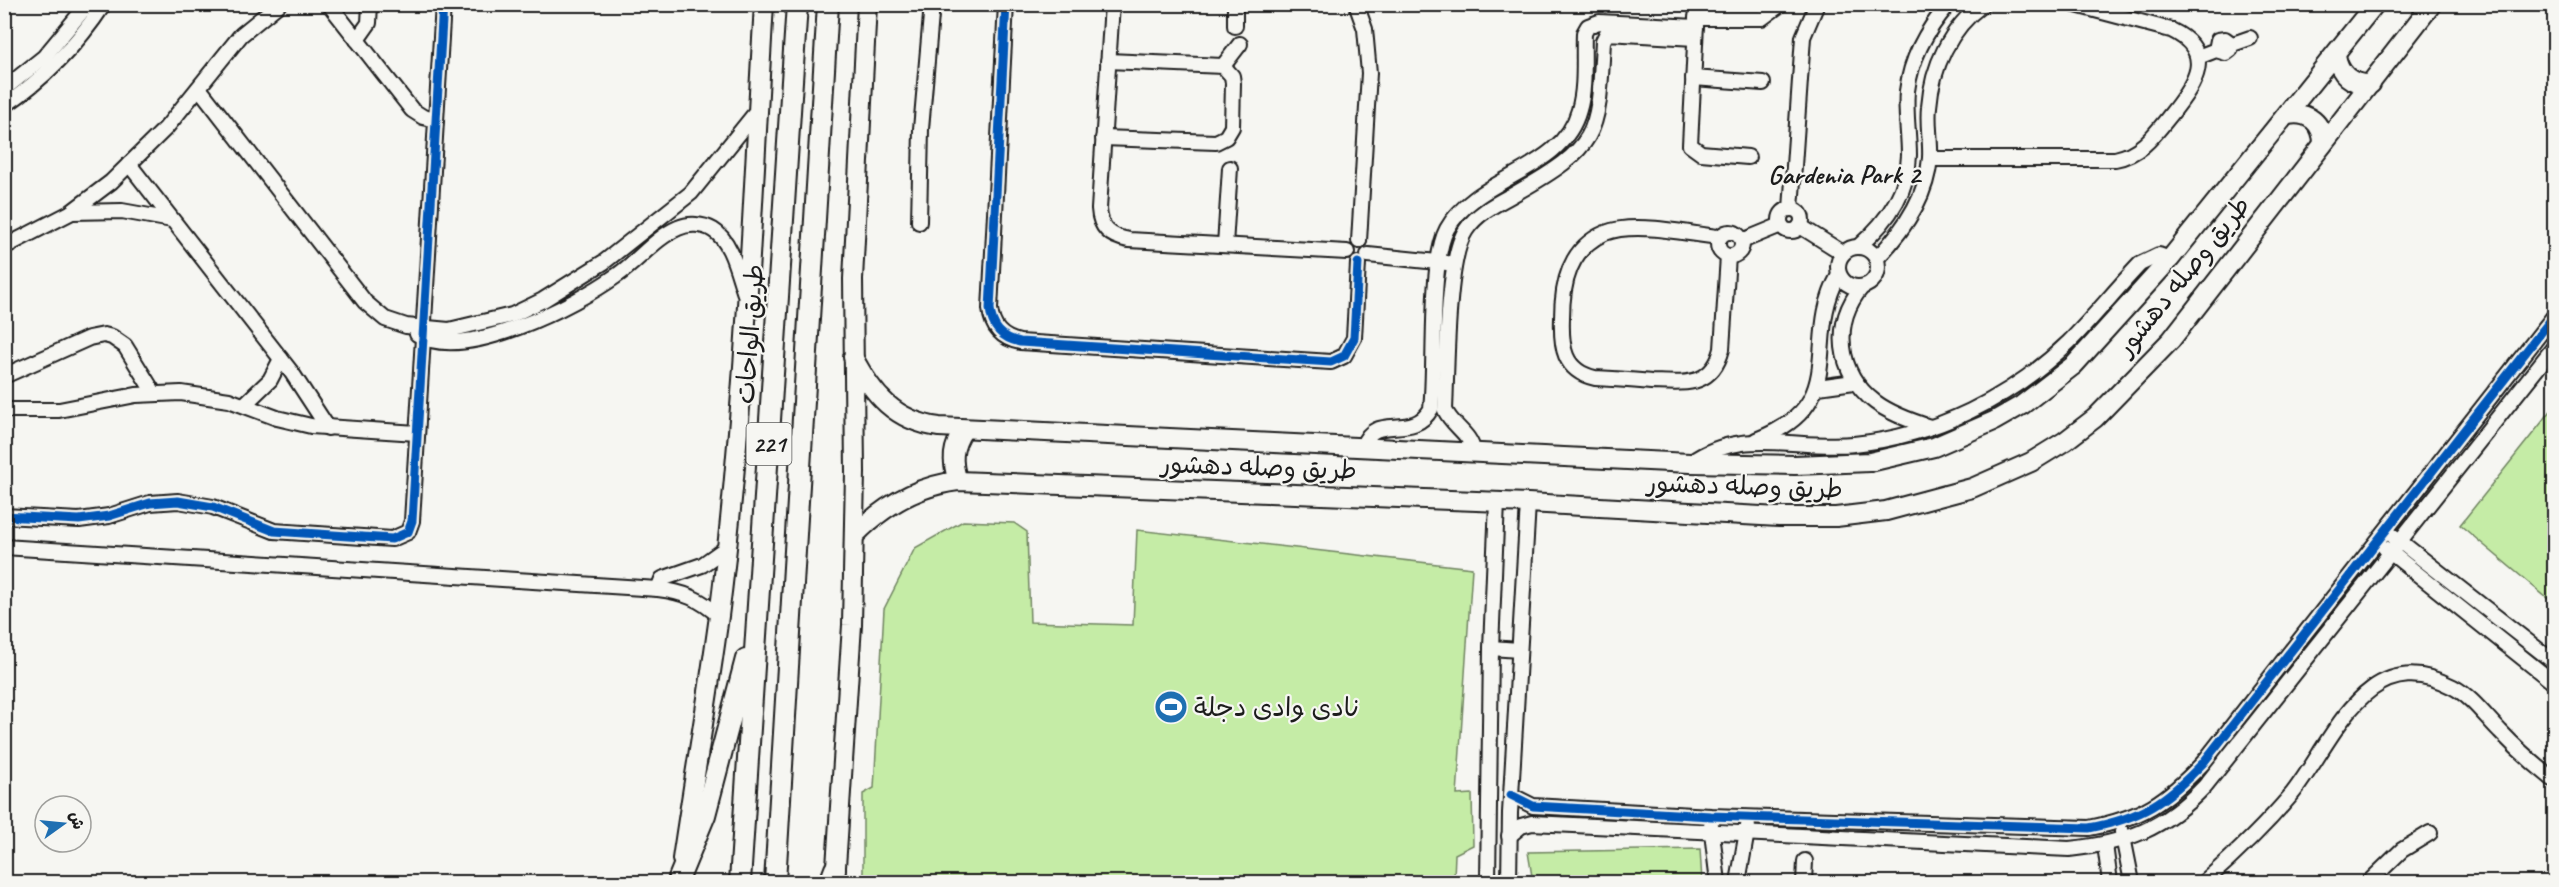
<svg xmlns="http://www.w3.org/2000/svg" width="2559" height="887" font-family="Caveat,'Playpen Sans Arabic',sans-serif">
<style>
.green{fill:#c5eca6;stroke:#708461;stroke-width:1.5}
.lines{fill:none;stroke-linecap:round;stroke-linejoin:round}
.minor-casing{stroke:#1c1c1c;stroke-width:18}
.major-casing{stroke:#1c1c1c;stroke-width:22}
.highway-casing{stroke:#1c1c1c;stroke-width:24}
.minor{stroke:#f6f6f2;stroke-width:14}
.major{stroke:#f6f6f2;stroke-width:18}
.highway{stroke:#f6f6f2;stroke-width:20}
.cycleway-casing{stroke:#f6f6f2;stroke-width:13}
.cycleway{stroke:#0057b8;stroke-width:9}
.labels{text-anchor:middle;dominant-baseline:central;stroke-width:4.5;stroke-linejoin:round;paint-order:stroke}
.shield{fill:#f6f6f2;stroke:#5d5d5c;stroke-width:1.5}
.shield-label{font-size:24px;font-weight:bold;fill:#1c1c1c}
.street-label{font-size:26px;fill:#1c1c1c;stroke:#f6f6f2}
.poi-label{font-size:26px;fill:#1c1c1c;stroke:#f6f6f2;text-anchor:start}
.neighbourhood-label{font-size:27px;font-weight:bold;fill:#1c1c1c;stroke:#f6f6f2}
</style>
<rect width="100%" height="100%" fill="#f6f6f2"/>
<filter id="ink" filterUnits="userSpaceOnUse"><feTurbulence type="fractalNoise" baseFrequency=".0167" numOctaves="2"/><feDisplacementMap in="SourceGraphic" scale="12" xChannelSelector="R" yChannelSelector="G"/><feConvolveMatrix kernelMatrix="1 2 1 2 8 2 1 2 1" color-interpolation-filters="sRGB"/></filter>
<g filter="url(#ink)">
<g class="green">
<polygon points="2554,407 2554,604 2460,525"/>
<polygon points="963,521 1014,523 1027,532 1030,622 1133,625 1137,530 1472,568 1457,795 1472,794 1473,845 1455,854 1454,878 1459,882 863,882 863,794 874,788 884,609 915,548"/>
<polygon points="1700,849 1702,882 1533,882 1528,852"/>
</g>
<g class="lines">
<defs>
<g id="minor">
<polyline points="329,4 412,110 423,117 436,120"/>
<path d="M1006,4L990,309C992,327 1001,338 1020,342L1331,362L1344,356L1354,338L1358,263"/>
<path d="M1112,4L1099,209C1100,228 1110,237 1129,240L1347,252"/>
<polyline points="1356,4 1365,29 1369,73 1359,241"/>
<polyline points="1697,4 1690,145 1701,153 1748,157"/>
<polyline points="1696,18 1762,18 1781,4"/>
<polyline points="1235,26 1235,4"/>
<polyline points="357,40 369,23 370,4"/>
<polyline points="2230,45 2250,38"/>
<polyline points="2198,57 2216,50 2226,53 2230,50 2229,42 2225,39 2218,40 2216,50"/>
<polyline points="1223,66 1240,44"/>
<polyline points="1693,78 1763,83"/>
<polyline points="199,88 365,302 385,319 406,326 449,330 512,315 543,300 604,262 691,193 758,110"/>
<polyline points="4,89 44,57 88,4"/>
<path d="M4,106C44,79 77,45 104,4"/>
<polyline points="1103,138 1216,142 1226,137 1232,127 1233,83 1232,76 1223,66 1108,61"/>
<path d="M1930,159H2115C2142,154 2155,134 2172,113C2195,84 2217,52 2171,30L2072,4"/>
<polyline points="129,164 292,373 328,428"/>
<polyline points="1791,209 1803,37 1817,4"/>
<circle cx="1791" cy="220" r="11"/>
<polyline points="72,212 122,211 172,220"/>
<polyline points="919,222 921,129 932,4"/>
<polyline points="1800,226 1843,253"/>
<circle cx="1730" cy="244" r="12"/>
<path d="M1720,237C1688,234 1635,221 1605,233C1569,248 1562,284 1562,318C1561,346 1563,371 1595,378C1614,379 1633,380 1651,382C1684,383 1712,388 1722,349L1728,256"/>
<polyline points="1742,241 1781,225"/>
<polyline points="1225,245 1230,168"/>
<path d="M1859,246C1887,222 1908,193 1909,155C1909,134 1905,112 1907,91C1911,57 1927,29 1949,4"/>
<circle cx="1858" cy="267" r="20"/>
<polyline points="4,247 70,213 111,182 166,128 241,35 279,4"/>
<polyline points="1368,255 1447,263"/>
<path d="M1877,258C1903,231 1927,197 1930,158C1931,141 1927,124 1929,107C1932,67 1950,28 1983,4"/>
<path d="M1862,287C1832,322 1837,373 1875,402C1891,414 1911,421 1930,427"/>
<path d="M417,334C463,364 577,304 616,276C637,262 655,238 678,228C689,223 703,224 713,230C732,241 738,275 745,294"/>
<polyline points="4,376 89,338 104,335 112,337 125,346 154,393"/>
<polyline points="1818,387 1854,382"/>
<polyline points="245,404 270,380 281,359"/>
<polyline points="4,410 59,410 136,395 181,393 229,400 277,418 311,426 417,433"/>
<path d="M1756,440C1853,403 1801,342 1839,275"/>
<path d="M1363,446C1375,411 1412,442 1431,409C1436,365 1429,262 1447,229C1477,175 1562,173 1579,110C1586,86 1583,58 1584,33L1588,26L1599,22L1696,27"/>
<path d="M1473,451C1471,434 1452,426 1445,410C1447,370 1446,259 1466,230C1478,212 1498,203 1516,193C1601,145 1598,134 1603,41L1607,33L1695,38"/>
<path d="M1690,463C1741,426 1795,450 1854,444C1935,436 2011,398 2069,342C2094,317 2116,289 2140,264L2159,255L2170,259"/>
<polyline points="4,516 79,520 109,516 150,503 178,501 213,507 274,531 392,539 408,532 412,521 443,4"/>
<polyline points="2393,536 2554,662"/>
<path d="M4,547L658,589C683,592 701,599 719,616"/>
<polyline points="2385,548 2554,683"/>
<polyline points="658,589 662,579 702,565 726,548"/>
<polyline points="1491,648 1519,650"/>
<path d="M1511,795L1533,806L1711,816L2089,828C2142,818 2166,802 2203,763L2554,316"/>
<polyline points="1711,825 1718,882"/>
<polyline points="2122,832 2132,882"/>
<path d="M1509,836L1521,826L1532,823L2069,849C2127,843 2164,829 2205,786L2554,347"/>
<polyline points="2105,845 2110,882"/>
<path d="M2205,881C2236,854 2265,826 2292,794C2334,741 2366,641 2453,687C2472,697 2485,716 2500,731C2517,749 2535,765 2554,780"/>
<polyline points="1488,882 1491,648 1497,502"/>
<polyline points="1509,882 1510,813 1528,503"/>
<polyline points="1738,882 1748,826"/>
<polyline points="1804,882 1805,861"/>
<polyline points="2369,882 2402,850 2430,833"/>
</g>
<g id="major">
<path d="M2336,55C2339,74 2352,85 2371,84"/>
<path d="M2288,115C2308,111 2323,123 2323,144"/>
<path d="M853,357C873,395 895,421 939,427L1690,463L1795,465L1870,462L1934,447L1994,421L2022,405L2074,365L2170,259L2375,4"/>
<path d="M958,481C951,461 952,447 964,429"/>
<path d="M854,536C883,506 916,486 958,481L1528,503L1779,517H1836L1886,511L1972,488L2031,462L2065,441L2095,418L2171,340L2432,4"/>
<path d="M682,859C694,778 708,698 719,616C745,414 752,208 764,4"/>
<polyline points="835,882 852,625 855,472 853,279 867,4"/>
</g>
<g id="highway">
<polyline points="679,878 705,815 746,659"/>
<polyline points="740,882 797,4"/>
<polyline points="775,882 828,4"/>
<polyline points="830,882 835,869"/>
</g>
</defs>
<use href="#minor" class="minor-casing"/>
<use href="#major" class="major-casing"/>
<use href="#highway" class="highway-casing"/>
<use href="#minor" class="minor"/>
<use href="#major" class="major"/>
<use href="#highway" class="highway"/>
<defs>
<g id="cycleway">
<path d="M1006,4L990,309C992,327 1001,338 1020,342L1331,362L1344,356L1354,338L1358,263"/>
<polyline points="4,516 79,520 109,516 150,503 178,501 213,507 274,531 392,539 408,532 412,521 443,4"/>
<path d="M1511,795L1533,806L1711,816L2089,828C2142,818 2166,802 2203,763L2554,316"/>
</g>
</defs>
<use href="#cycleway" class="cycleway-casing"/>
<use href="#cycleway" class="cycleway"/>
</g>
</g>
<defs>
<symbol id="stadium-disc" viewBox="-11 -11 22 22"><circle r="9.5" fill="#1f6fb2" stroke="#f6f6f2"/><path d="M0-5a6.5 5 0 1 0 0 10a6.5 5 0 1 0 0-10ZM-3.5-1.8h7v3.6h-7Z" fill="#fff"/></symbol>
</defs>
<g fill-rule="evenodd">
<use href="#stadium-disc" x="1152" y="688" width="38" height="38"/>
</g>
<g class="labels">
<rect class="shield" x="746.5" y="423" width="45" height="42" rx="4.5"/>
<g class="shield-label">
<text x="769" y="444">221</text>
</g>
<g class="street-label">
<text transform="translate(2183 276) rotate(-51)">طريق وصله دهشور</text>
<text transform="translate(750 334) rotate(-86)">طريق الواحات</text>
<text transform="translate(1259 467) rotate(2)">طريق وصله دهشور</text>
<text transform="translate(1745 486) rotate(2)">طريق وصله دهشور</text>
</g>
<g class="poi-label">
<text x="1194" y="707">نادى وادى دجلة</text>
</g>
<g class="neighbourhood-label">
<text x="1844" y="174">Gardenia Park 2</text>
</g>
</g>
<rect width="2559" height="887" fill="none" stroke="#f6f6f2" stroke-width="24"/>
<rect x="12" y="12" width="2535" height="863" fill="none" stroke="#1c1c1c" stroke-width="2" filter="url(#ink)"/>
<g transform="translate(63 824) rotate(75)"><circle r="28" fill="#f6f6f2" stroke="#9f9f9c" stroke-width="1.5"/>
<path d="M0-4.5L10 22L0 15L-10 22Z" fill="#1f6fb2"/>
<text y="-9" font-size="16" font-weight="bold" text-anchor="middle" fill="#1c1c1c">ش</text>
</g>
</svg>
